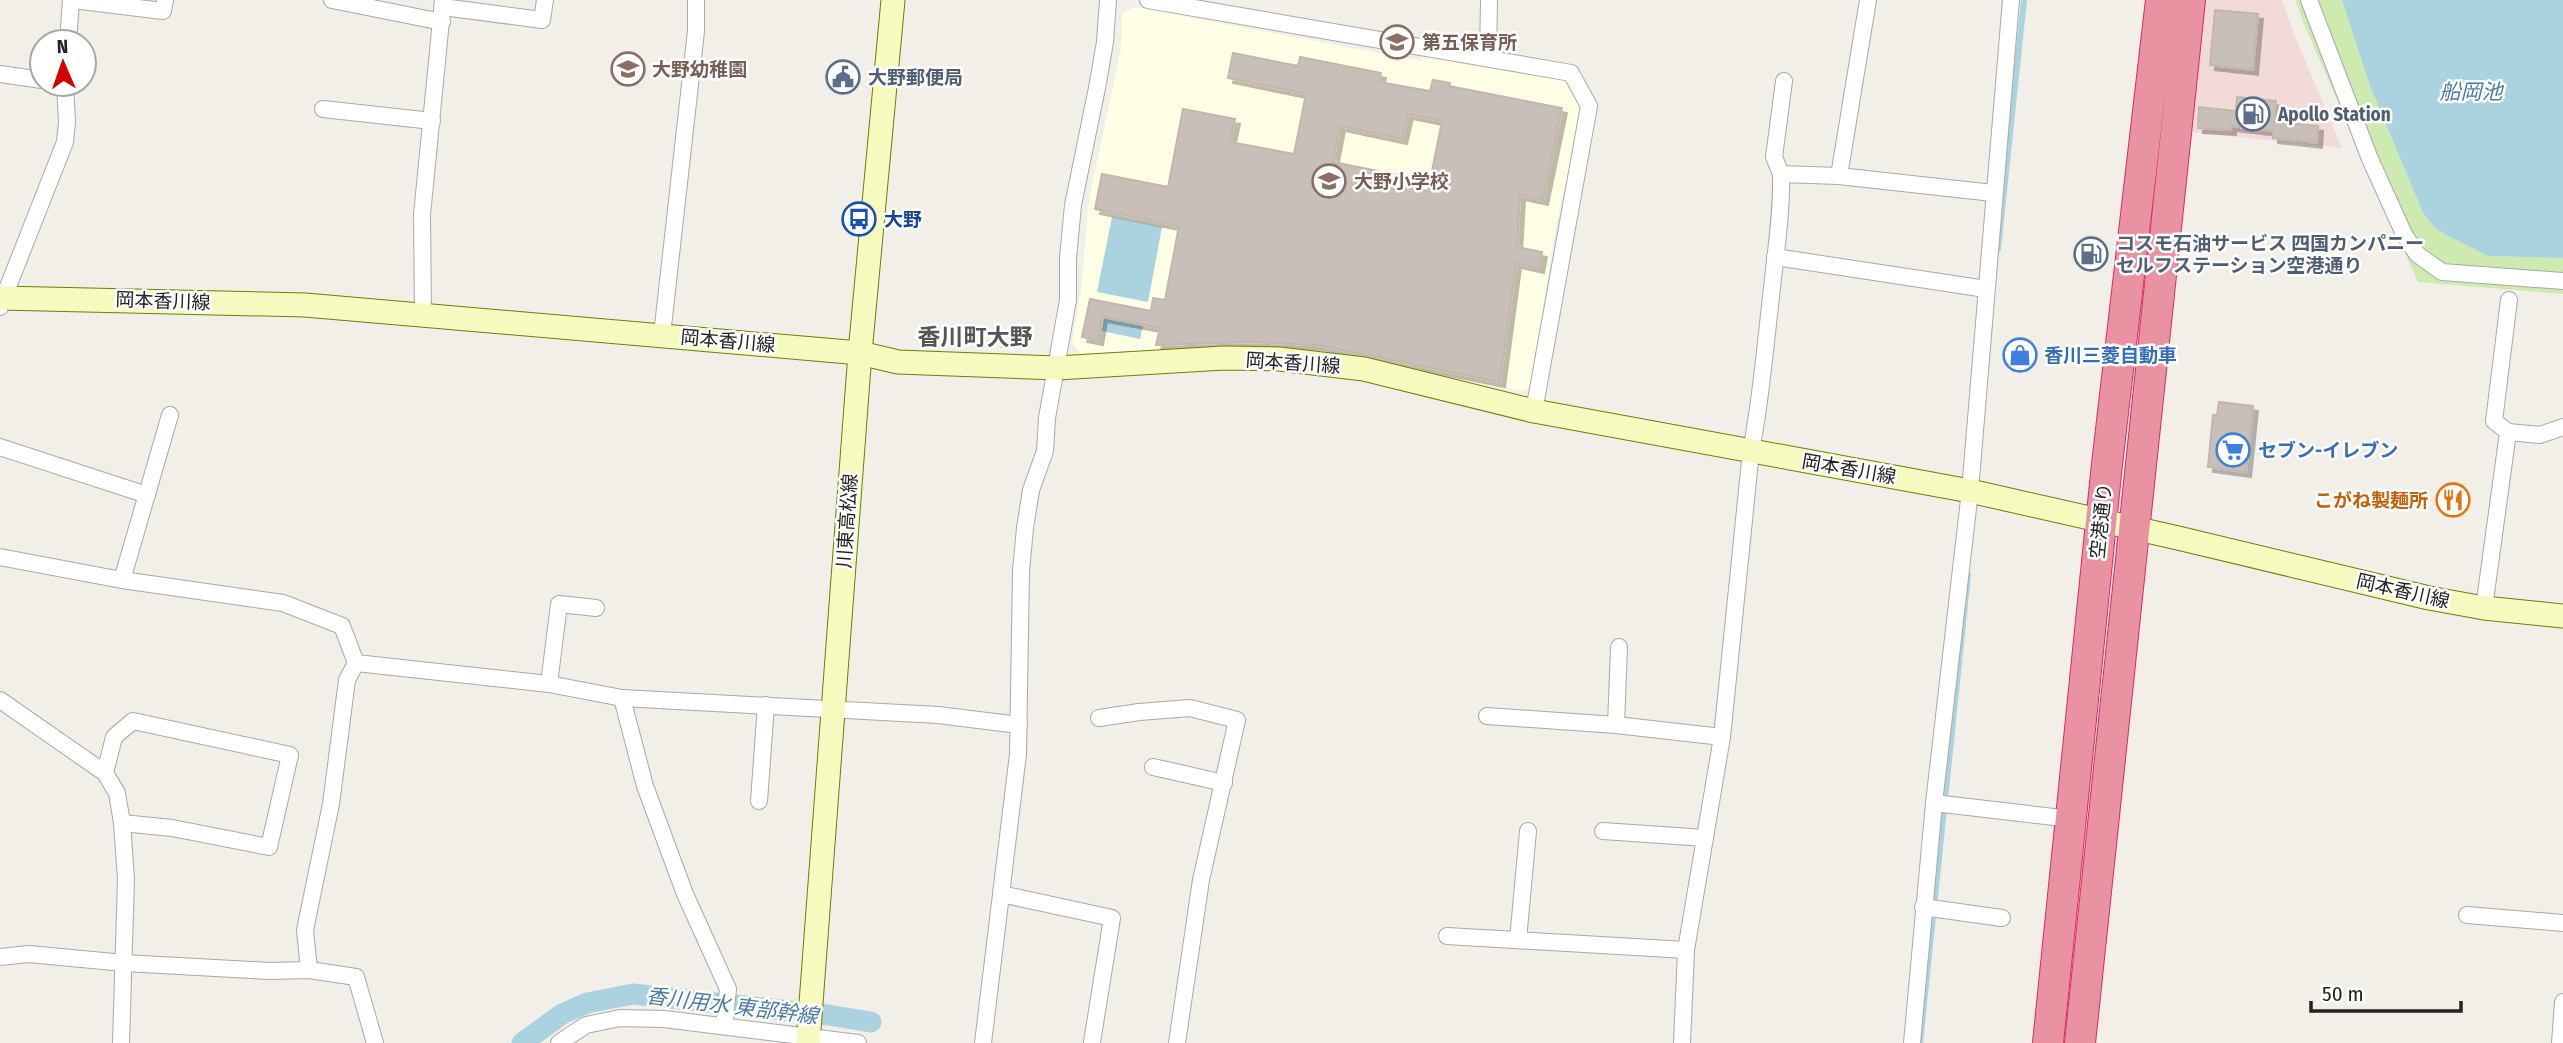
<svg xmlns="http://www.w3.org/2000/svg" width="2563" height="1043" font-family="'Fira Sans Condensed','Noto Sans JP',sans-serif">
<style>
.commercial{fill:#f2dad9}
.education{fill:#ffffe5}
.grass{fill:#cdebb0}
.water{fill:#aad3df}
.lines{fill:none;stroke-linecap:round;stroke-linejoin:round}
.stream{stroke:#aad3df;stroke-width:6}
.canal{stroke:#aad3df;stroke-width:21}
.building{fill:#c7bfb8;stroke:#c4b6ab;stroke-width:2;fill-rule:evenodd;filter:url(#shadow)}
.street-casing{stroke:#a9a9a9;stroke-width:18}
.secondary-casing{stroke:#707d05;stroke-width:25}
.highway-casing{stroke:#dc2a67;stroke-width:32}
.street{stroke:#fff;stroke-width:16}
.secondary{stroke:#f7fabf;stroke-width:23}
.highway{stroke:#e892a2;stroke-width:30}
.labels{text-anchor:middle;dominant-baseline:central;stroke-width:5;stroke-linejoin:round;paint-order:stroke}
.education-label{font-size:19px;font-weight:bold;fill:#785e54;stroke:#fff;text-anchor:start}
.service-label{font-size:19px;font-weight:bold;fill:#4e5e75;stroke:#fff;text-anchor:start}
.transit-label{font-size:19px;font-weight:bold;fill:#164399;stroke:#fff;text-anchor:start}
.street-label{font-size:19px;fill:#222;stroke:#fff}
.shop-label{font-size:19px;font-weight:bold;fill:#366cbe;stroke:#fff;text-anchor:start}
.food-label{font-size:19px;font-weight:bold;fill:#c56008;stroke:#fff;text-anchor:end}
.water-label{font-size:21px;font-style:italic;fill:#4a7aab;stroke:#fff}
.quarter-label{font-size:23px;font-weight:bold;fill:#555;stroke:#fff}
</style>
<defs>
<filter id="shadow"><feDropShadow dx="5" dy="5" stdDeviation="0" flood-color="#0004"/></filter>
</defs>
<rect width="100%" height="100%" fill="#f2efe9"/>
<polygon class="commercial" points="2205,0 2282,0 2294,34 2342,148 2191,132"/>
<polygon class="education" points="1134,7 1421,61 1424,53 1566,78 1583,109 1557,220 1530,387 1523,391 1316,350 1253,347 1081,354 1072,343 1081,291 1089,200 1121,49 1122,14"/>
<polygon class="grass" points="2295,0 2342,0 2370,86 2423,213 2435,228 2448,236 2488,256 2563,258 2563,294 2418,282 2305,27"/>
<g class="water">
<polygon points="2342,0 2563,0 2563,258 2488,256 2448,236 2435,228 2423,213 2370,86"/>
<polygon points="1112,217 1162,227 1148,302 1097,292"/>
<polygon points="1104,318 1143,326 1140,339 1102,331"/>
</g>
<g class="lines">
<g class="stream">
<polyline points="1998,249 2024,0"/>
<polyline points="1920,1043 1968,575"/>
</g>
<polyline class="canal" points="522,1043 562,1014 587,1003 633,994 828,1015 871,1022"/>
</g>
<g class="building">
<polygon points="2215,10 2258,14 2253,70 2210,65"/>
<path d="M1233,53L1298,66L1300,57L1381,73L1379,82L1430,91L1433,80L1450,83L1449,86L1562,108L1543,200L1520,195L1517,247L1542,252L1539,268L1516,263L1500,382L1317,345L1249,342L1156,345L1160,328L1102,317L1098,340L1082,337L1090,299L1151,311L1153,298L1165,300L1179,226L1095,209L1102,174L1168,187L1183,109L1235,119L1230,142L1294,154L1306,94L1228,78ZM1408,114L1442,121L1428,191L1396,185L1398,175L1333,162L1340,126L1402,139Z"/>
<polygon points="2237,97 2276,101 2274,122 2318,126 2317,143 2273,138 2273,131 2231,126 2231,130 2198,128 2199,107 2236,111"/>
<polygon points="2219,402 2253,406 2246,472 2208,467 2213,415 2217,415"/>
</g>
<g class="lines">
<defs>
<g id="street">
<polyline points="73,0 163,11 165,0"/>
<polyline points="332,0 442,22"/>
<polyline points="1148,0 1571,73 1589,106 1534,411"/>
<polyline points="2309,0 2370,159 2404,234 2417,254 2442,272 2563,281"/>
<polyline points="443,7 542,20 545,0"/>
<polyline points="68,42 71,0"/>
<polyline points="1488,58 1489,0"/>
<polyline points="0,74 42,80"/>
<polyline points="1784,81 1774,157 1781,174 1839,176 1993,193"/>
<polyline points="323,109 432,121"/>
<polyline points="1839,176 1868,0"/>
<polyline points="1775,257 1986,289"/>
<polyline points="0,307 65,142 67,122 65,84"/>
<polyline points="423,315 422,215 443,0"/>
<polyline points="662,335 696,31 696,0"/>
<polyline points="2508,432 2540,435 2563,427"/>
<polyline points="0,447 147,495"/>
<polyline points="0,557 122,580 283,603 342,626 356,663 549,684 622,698 938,715 1019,725"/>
<polyline points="122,580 170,415"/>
<polyline points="2484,608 2508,432 2494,421 2509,300"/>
<polyline points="549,684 559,604 596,608"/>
<polyline points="622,698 645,786 685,894 728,989 724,1026"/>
<polyline points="0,700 105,773 117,793 122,823 126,879 121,1043"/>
<polyline points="1487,716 1616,725 1722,737"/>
<polyline points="1099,718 1139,712 1190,708 1237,720 1201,880 1177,1043"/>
<polyline points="1616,725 1619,647"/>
<polyline points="1153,767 1224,783"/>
<polyline points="105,773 114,737 133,721 290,755 269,847 172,828 122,823"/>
<polyline points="759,801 766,705"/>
<polyline points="1934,803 2071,819"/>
<polyline points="1603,831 1705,838"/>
<polyline points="1001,894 1112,918 1092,1042"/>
<polyline points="1923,907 2002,918"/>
<polyline points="2467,915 2563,923"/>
<polyline points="1447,936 1686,950"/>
<polyline points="1518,940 1528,831"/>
<polyline points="0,957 29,954 124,963 270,971 309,970 356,977 375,1043"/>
<polyline points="309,970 305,930 331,804 347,680 356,663"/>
<polyline points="559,1043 586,1025 620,1018 664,1019 858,1043"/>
<polyline points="983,1043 1018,754 1021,571 1025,528 1031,490 1045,451 1047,418 1068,300 1068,258 1073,205 1097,88 1105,42 1108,0"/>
<path d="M1682,1043L1686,950L1722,737L1751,451C1761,400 1765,348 1771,297C1775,256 1782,215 1781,174"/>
<polyline points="1912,1043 1934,803 1970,491 2011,0"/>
<polyline points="2560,1043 2563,1002"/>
</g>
<g id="secondary">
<polyline points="0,298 305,305 860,353 898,362 1057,368 1224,358 1279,359 1364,369 1534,411 1970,491 2178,538 2429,598 2484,608 2563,616"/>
<polyline points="808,1043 860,353 893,0"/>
</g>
<g id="highway">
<polyline points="2048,1043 2107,464 2161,0"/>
<polyline points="2080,1043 2190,0"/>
</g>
</defs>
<use href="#street" class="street-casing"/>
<use href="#secondary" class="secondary-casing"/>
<use href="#highway" class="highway-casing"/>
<use href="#street" class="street"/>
<use href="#secondary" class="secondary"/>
<use href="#highway" class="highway"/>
</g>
<defs>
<symbol id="school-ring" viewBox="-11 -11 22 22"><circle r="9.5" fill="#fff" stroke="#8d6e63" stroke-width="1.5"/><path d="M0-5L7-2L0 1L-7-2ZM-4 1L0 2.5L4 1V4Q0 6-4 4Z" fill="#8d6e63"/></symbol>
<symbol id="civic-ring" viewBox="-11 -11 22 22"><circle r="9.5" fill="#fff" stroke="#5c6f8a" stroke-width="1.5"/><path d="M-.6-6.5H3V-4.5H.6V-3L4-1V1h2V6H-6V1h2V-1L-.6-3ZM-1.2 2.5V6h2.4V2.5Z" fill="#5c6f8a"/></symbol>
<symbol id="fuel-ring" viewBox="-11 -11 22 22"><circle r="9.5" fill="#fff" stroke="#5c6f8a" stroke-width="1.5"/><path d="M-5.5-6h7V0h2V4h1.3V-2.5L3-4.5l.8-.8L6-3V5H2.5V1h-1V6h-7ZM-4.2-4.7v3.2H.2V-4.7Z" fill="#5c6f8a"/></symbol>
<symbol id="bus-ring" viewBox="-11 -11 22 22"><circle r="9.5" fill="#fff" stroke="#1a4fb4" stroke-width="1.5"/><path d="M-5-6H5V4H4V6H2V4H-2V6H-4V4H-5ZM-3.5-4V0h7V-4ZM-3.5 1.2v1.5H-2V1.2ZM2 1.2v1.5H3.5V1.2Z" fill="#1a4fb4"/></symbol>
<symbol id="shop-ring" viewBox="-11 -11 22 22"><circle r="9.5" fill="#fff" stroke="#3f7fe0" stroke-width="1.5"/><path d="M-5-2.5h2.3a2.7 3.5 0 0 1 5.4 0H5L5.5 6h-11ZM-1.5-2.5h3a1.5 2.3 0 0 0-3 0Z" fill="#3f7fe0"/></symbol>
<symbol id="supermarket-ring" viewBox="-11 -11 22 22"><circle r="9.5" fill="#fff" stroke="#3f7fe0" stroke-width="1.5"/><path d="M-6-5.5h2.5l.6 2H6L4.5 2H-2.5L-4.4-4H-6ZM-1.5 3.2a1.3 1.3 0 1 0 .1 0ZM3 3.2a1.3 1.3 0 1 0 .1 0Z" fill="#3f7fe0"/></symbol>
<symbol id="restaurant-ring" viewBox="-11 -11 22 22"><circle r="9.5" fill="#fff" stroke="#e8710a" stroke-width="1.5"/><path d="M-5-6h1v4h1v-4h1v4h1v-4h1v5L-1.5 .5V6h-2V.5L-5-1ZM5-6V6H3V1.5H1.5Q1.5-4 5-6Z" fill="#e8710a"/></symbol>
</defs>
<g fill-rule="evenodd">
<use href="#school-ring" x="1378" y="23" width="38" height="38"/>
<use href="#school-ring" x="609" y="50" width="38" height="38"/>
<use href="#civic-ring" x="824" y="58" width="38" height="38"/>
<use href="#fuel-ring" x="2234" y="95" width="38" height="38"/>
<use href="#school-ring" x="1310" y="162" width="38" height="38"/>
<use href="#bus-ring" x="840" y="200" width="38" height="38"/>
<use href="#fuel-ring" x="2072" y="235" width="38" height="38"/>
<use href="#shop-ring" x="2001" y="336" width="38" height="38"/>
<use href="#supermarket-ring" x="2214" y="431" width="38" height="38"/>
<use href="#restaurant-ring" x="2434" y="481" width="38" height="38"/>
</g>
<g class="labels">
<g class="education-label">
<text x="1422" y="42">第五保育所</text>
<text x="652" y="69">大野幼稚園</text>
<text x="1354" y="181">大野小学校</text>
</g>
<g class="service-label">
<text x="868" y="77">大野郵便局</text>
<text x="2278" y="114">Apollo Station</text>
<text x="2116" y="243">コスモ石油サービス 四国カンパニー<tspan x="2116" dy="22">セルフステーション空港通り</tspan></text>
</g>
<g class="transit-label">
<text x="884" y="219">大野</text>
</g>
<g class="street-label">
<text transform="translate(163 301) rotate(2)">岡本香川線</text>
<text transform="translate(728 341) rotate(5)">岡本香川線</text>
<text transform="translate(1293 363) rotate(4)">岡本香川線</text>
<text transform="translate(1849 469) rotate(10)">岡本香川線</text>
<text transform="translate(847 521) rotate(-86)">川東高松線</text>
<text transform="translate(2101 521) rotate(-84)">空港通り</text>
<text transform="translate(2403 591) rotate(13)">岡本香川線</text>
</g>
<g class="shop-label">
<text x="2044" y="355">香川三菱自動車</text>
<text x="2258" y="450">セブン-イレブン</text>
</g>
<g class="food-label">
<text x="2428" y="500">こがね製麺所</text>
</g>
<g class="water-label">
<text x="2471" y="92">船岡池</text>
<text transform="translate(732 1006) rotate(7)">香川用水 東部幹線</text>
</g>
<g class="quarter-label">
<text x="975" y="337">香川町大野</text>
</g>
</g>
<g transform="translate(63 63) rotate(358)"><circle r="33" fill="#ffffff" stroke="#a7a7a7" stroke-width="2"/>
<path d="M0-5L12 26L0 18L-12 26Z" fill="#d40000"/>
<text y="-10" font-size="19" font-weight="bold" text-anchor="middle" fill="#222222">N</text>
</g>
<path d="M2311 1001v10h150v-10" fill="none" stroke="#222222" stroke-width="3.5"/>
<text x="2322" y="1001" font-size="21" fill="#222222" stroke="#ffffff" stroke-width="5" paint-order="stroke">50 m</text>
</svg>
